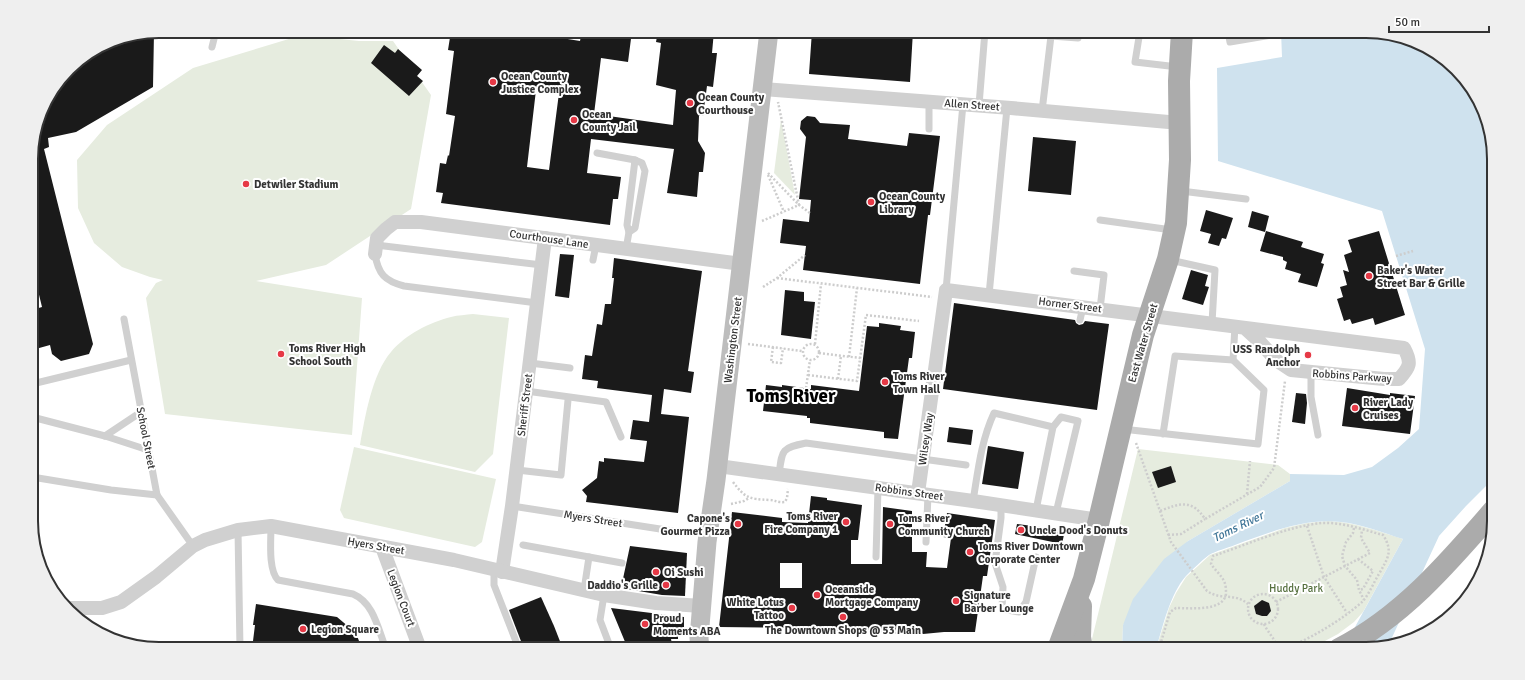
<svg xmlns="http://www.w3.org/2000/svg" width="1525" height="680" font-family="Signika,sans-serif">
<style>
.green{fill:#e6ecdf}
.water{fill:#cfe2ee}
.building{fill:#1a1a1a;fill-rule:evenodd}
.lines{fill:none;stroke-linecap:round;stroke-linejoin:round}
.path{stroke:#cdcdcd;stroke-width:2.5;stroke-dasharray:2 2;stroke-linecap:butt}
.service{stroke:#d0d0d0;stroke-width:7}
.minor{stroke:#d0d0d0;stroke-width:14}
.secondary{stroke:#bdbdbd;stroke-width:19}
.primary{stroke:#ababab;stroke-width:22}
.poi-dot{fill:#e63946;stroke:#fff;stroke-width:1.5}
.labels{text-anchor:middle;dominant-baseline:central;stroke-width:4;stroke-linejoin:round;paint-order:stroke}
.poi-label{font-size:11px;font-weight:bold;fill:#333;stroke:#fff;text-anchor:start}
.street-label{font-size:11px;fill:#333;stroke:#fff}
.park-label{font-size:11px;fill:#56703f;stroke:#fff}
.water-label{font-size:12px;font-style:italic;fill:#3f7597;stroke:#fff}
.town-label{font-size:19px;font-weight:bold;fill:#000;stroke:#fff}
.rim{fill:none;stroke:#333;stroke-width:2}
</style>
<rect width="100%" height="100%" fill="#fff"/>
<g class="green">
<polygon points="302,35 359,41 393,41 431,95 411,209 326,265 256,281 362,298 352,435 165,414 146,298 156,283 163,280 150,277 122,267 94,243 78,208 77,160 107,125 193,68"/>
<polygon points="781,119 795,195 774,173"/>
<path d="M473,314L509,318L493,454L475,472L360,445C365,417 372,374 391,352C405,335 430,322 451,317C458,315 466,315 473,314Z"/>
<polygon points="354,447 496,479 482,542 475,547 344,518 340,510"/>
<polygon points="1138,449 1278,465 1290,474 1290,481 1188,541 1123,625 1122,649 1092,649 1092,639"/>
<path d="M1328,521C1354,522 1378,531 1403,539L1363,612L1354,622L1338,634L1310,649H1156L1169,608L1176,593L1186,577L1210,555L1285,528L1307,523Z"/>
</g>
<path class="water" d="M1281,31H1366L1415,41L1468,81L1493,142L1494,478L1466,506L1439,536L1389,644L1374,649H1343L1403,539C1383,533 1362,524 1341,522C1304,518 1268,533 1235,545C1227,548 1216,551 1209,555C1201,561 1193,569 1186,576C1170,594 1163,626 1156,649H1122L1123,625L1133,599L1164,559L1188,541L1290,481V474L1344,475L1372,467L1398,448L1419,429L1425,349L1382,211L1218,161L1217,68L1282,57Z"/>
<g class="building">
<path d="M451,31H543V35L580,41L582,31H632L628,62L601,58L594,114L673,125L676,90L656,85L661,43L656,42L658,31H714L712,53H717L713,87L707,86L703,116H699L698,141L705,153L703,172H699L697,197L667,193L674,149L591,139L587,173L621,177L618,199H613L610,225L441,203L443,193L436,192L440,163L446,164L448,155L449,156L455,116L446,114L454,51L448,50ZM536,90L559,93L549,170L527,167Z"/>
<polygon points="812,31 899,32 899,31 913,31 910,82 809,74"/>
<polygon points="154,32 153,87 76,132 48,138 49,147 44,149 93,344 89,354 61,361 52,354 50,345 32,350 32,310 42,307 32,266 31,150 44,102 74,63 110,41"/>
<polygon points="384,45 395,53 398,49 422,70 417,76 423,81 409,96 371,63"/>
<polygon points="807,116 815,117 820,123 850,125 848,139 907,146 909,133 940,136 930,215 928,215 920,284 803,270 806,246 780,243 783,219 809,222 811,200 799,199 806,137 800,129 801,121"/>
<polygon points="1033,137 1076,141 1071,195 1028,191"/>
<polygon points="1206,210 1233,218 1226,239 1222,238 1219,246 1208,243 1211,234 1200,231"/>
<polygon points="1252,211 1269,216 1265,232 1248,227"/>
<polygon points="1266,231 1303,242 1301,247 1324,254 1321,263 1324,264 1317,287 1298,282 1301,274 1285,269 1287,262 1283,260 1283,257 1260,251"/>
<polygon points="1379,231 1405,315 1375,325 1373,318 1352,324 1350,319 1344,321 1337,299 1343,297 1340,287 1347,285 1343,270 1349,272 1344,255 1352,252 1348,240"/>
<polygon points="560,254 574,255 569,298 555,296"/>
<polygon points="614,258 702,271 688,371 694,372 691,393 664,389 661,414 689,417 678,513 586,502 587,496 582,490 597,478 599,461 604,462 604,458 644,462 647,441 630,439 633,420 649,422 652,395 597,388 598,381 582,379 585,355 592,356 597,324 602,325 605,304 611,304 614,278 612,278"/>
<polygon points="1191,270 1208,275 1205,286 1209,287 1203,305 1182,299"/>
<polygon points="785,290 804,292 804,301 815,302 811,339 781,335"/>
<polygon points="954,303 1075,320 1076,323 1079,325 1083,324 1085,321 1109,324 1097,410 943,389"/>
<polygon points="879,323 901,326 900,330 915,332 912,358 909,358 898,439 884,438 884,432 810,423 810,418 807,418 807,416 763,411 766,385 782,387 782,385 811,389 811,385 859,391 867,326 879,327"/>
<polygon points="1347,388 1390,395 1390,393 1415,396 1410,434 1342,426"/>
<polygon points="1296,393 1306,394 1307,403 1305,424 1292,422"/>
<polygon points="949,427 973,430 971,445 947,442"/>
<polygon points="988,446 1024,452 1018,489 982,484"/>
<polygon points="1171,466 1176,482 1158,488 1152,472"/>
<path d="M811,496L827,498V500L862,505L858,540H851V564H882L883,507L912,511V552H927L926,567L947,568L951,538L943,537L947,513L995,520L987,576H983L975,632H944L923,634L832,632L802,628L719,627L732,512L782,518V522L808,523ZM780,563H802V588H780Z"/>
<polygon points="1017,524 1065,530 1062,544 1015,534"/>
<polygon points="630,546 687,553 685,596 662,595 621,588"/>
<polygon points="541,597 554,626 563,649 524,649 509,610"/>
<polygon points="1262,600 1269,603 1271,611 1267,616 1262,616 1256,614 1254,606"/>
<polygon points="256,604 337,617 356,633 362,649 252,649 255,625 253,625"/>
<polygon points="611,608 684,617 684,635 678,635 678,639 671,639 672,644 660,649 628,649"/>
<polygon points="510,641 514,649 492,649 492,648"/>
</g>
<g class="lines">
<g class="path">
<polyline points="768,173 799,205 810,213"/>
<polyline points="768,175 784,212"/>
<polyline points="762,221 799,205 778,102"/>
<polyline points="1396,256 1413,251"/>
<polyline points="777,278 932,297"/>
<polyline points="763,287 777,278 805,255"/>
<circle cx="811" cy="352" r="8"/>
<polyline points="748,344 802,351"/>
<polyline points="815,344 821,284"/>
<polyline points="773,347 771,362 781,363 783,348"/>
<polyline points="819,353 860,358"/>
<polyline points="849,357 857,288"/>
<polyline points="808,375 857,381 866,315 919,321"/>
<polyline points="838,379 841,356"/>
<polyline points="806,388 810,360"/>
<path d="M1136,443L1171,542L1207,591C1222,601 1234,592 1248,604"/>
<path d="M733,482C745,498 749,499 769,500C775,500 778,503 785,502L787,498L788,489"/>
<polyline points="1247,494 1250,461"/>
<polyline points="731,504 744,501 749,498"/>
<path d="M1160,511C1180,503 1192,499 1205,519L1260,487L1274,468L1285,381"/>
<polyline points="1307,526 1324,577 1347,613"/>
<polyline points="1354,528 1353,533 1346,542 1342,556 1345,566 1357,580 1359,590 1364,600"/>
<polyline points="1168,535 1181,534 1205,519"/>
<polyline points="1358,559 1373,571 1363,589 1359,590"/>
<circle cx="1263" cy="609" r="15"/>
<polyline points="1276,602 1370,553 1361,538 1362,530"/>
<path d="M1264,624C1268,633 1276,639 1277,649"/>
<path d="M1159,649L1170,612L1176,608C1190,608 1223,612 1226,594C1226,590 1226,585 1224,581C1221,575 1215,570 1211,564L1213,556C1246,545 1288,526 1322,523C1343,522 1364,530 1383,535C1394,552 1387,559 1379,574C1374,582 1369,594 1363,601C1345,618 1305,643 1281,649"/>
</g>
<g class="service">
<polyline points="1140,31 1135,62 1178,67"/>
<polyline points="1228,31 1230,42 1272,35"/>
<polyline points="212,47 216,31"/>
<polyline points="929,102 929,129"/>
<polyline points="979,105 985,31"/>
<polyline points="1042,111 1051,36 1078,38"/>
<polyline points="597,153 635,160"/>
<polygon points="635,160 642,163 645,171 635,228 629,232 627,225"/>
<polyline points="1181,191 1246,199"/>
<polyline points="1100,220 1172,230"/>
<polyline points="376,245 542,265"/>
<polyline points="626,249 629,232"/>
<path d="M375,254C378,274 385,281 404,286L537,303"/>
<polyline points="593,260 596,245"/>
<polyline points="1170,260 1215,270 1212,323"/>
<polyline points="1074,271 1104,275 1100,309"/>
<polyline points="946,290 963,104"/>
<polyline points="989,295 1007,108"/>
<polyline points="124,319 157,495 193,546"/>
<polyline points="1080,320 1083,307"/>
<polyline points="1233,360 1235,326"/>
<polyline points="530,363 570,368"/>
<polyline points="1311,373 1311,397 1318,435"/>
<polyline points="32,384 131,360"/>
<polyline points="526,391 606,402 621,437"/>
<polyline points="32,417 105,436 148,450"/>
<polyline points="1122,429 1258,444 1264,390 1233,360 1175,356 1163,434"/>
<polyline points="105,436 141,412"/>
<polyline points="517,470 561,475 568,400"/>
<path d="M779,475C782,450 781,448 806,443L966,465"/>
<polyline points="32,477 111,490 157,495"/>
<path d="M973,501C978,471 981,441 994,413L1053,427"/>
<polyline points="1001,505 1001,518 995,563 1003,587 1002,609 1019,612 1026,602 1036,557"/>
<polyline points="512,506 673,531"/>
<polyline points="1036,510 1053,427 1061,417 1078,421 1056,513"/>
<path d="M271,526C271,540 268,570 278,580L353,594C374,603 378,629 386,649"/>
<polyline points="238,530 240,649"/>
<polyline points="926,542 928,495"/>
<polyline points="523,545 622,563"/>
<polyline points="876,557 878,488"/>
<polyline points="494,569 494,585 519,649"/>
<polyline points="584,590 589,557"/>
<polyline points="604,595 600,620 611,649"/>
</g>
<g class="minor">
<polyline points="763,89 1011,108 1180,123"/>
<polyline points="375,254 377,238 386,229 395,222 421,222 742,264"/>
<polyline points="718,466 973,501 1099,520"/>
<path d="M918,493L946,290L1404,348C1412,363 1410,367 1399,379H1384L1291,370L1276,360L1258,340L1245,328"/>
<polyline points="382,547 420,649"/>
<polyline points="502,572 512,506 545,238"/>
<polyline points="70,608 102,608 121,602 156,577 193,546 205,540 238,530 271,526 454,560 604,595 656,603 702,606"/>
</g>
<polyline class="secondary" points="700,649 699,638 707,542 716,480 769,31"/>
<g class="primary">
<polyline points="1081,606 1080,637 1082,649"/>
<polyline points="1058,649 1084,579 1099,520 1143,335 1168,259 1176,223 1180,160 1179,81 1182,31"/>
<path d="M1339,649C1402,617 1449,562 1494,510"/>
</g>
</g>
<g class="poi-dot">
<circle cx="493" cy="82" r="4"/>
<circle cx="690" cy="103" r="4"/>
<circle cx="574" cy="120" r="4"/>
<circle cx="246" cy="184" r="4"/>
<circle cx="871" cy="202" r="4"/>
<circle cx="1369" cy="276" r="4"/>
<circle cx="281" cy="354" r="4"/>
<circle cx="1308" cy="355" r="4"/>
<circle cx="885" cy="382" r="4"/>
<circle cx="1355" cy="408" r="4"/>
<circle cx="846" cy="522" r="4"/>
<circle cx="738" cy="524" r="4"/>
<circle cx="890" cy="524" r="4"/>
<circle cx="1021" cy="530" r="4"/>
<circle cx="970" cy="552" r="4"/>
<circle cx="656" cy="572" r="4"/>
<circle cx="666" cy="585" r="4"/>
<circle cx="817" cy="595" r="4"/>
<circle cx="956" cy="601" r="4"/>
<circle cx="792" cy="608" r="4"/>
<circle cx="843" cy="617" r="4"/>
<circle cx="645" cy="624" r="4"/>
<circle cx="303" cy="629" r="4"/>
</g>
<g class="labels">
<g class="poi-label">
<text x="501" y="76">Ocean County<tspan x="501" dy="13">Justice Complex</tspan></text>
<text x="698" y="97">Ocean County<tspan x="698" dy="13">Courthouse</tspan></text>
<text x="582" y="114">Ocean<tspan x="582" dy="13">County Jail</tspan></text>
<text x="254" y="184">Detwiler Stadium</text>
<text x="879" y="196">Ocean County<tspan x="879" dy="13">Library</tspan></text>
<text x="1377" y="270">Baker's Water<tspan x="1377" dy="13">Street Bar &amp; Grille</tspan></text>
<text x="289" y="348">Toms River High<tspan x="289" dy="13">School South</tspan></text>
<text x="1300" y="349" text-anchor="end">USS Randolph<tspan x="1300" dy="13">Anchor</tspan></text>
<text x="893" y="376">Toms River<tspan x="893" dy="13">Town Hall</tspan></text>
<text x="1363" y="402">River Lady<tspan x="1363" dy="13">Cruises</tspan></text>
<text x="838" y="516" text-anchor="end">Toms River<tspan x="838" dy="13">Fire Company 1</tspan></text>
<text x="730" y="518" text-anchor="end">Capone's<tspan x="730" dy="13">Gourmet Pizza</tspan></text>
<text x="898" y="518">Toms River<tspan x="898" dy="13">Community Church</tspan></text>
<text x="1029" y="530">Uncle Dood's Donuts</text>
<text x="978" y="546">Toms River Downtown<tspan x="978" dy="13">Corporate Center</tspan></text>
<text x="664" y="572">Oi Sushi</text>
<text x="658" y="585" text-anchor="end">Daddio's Grille</text>
<text x="825" y="589">Oceanside<tspan x="825" dy="13">Mortgage Company</tspan></text>
<text x="964" y="595">Signature<tspan x="964" dy="13">Barber Lounge</tspan></text>
<text x="784" y="602" text-anchor="end">White Lotus<tspan x="784" dy="13">Tattoo</tspan></text>
<text x="653" y="618">Proud<tspan x="653" dy="13">Moments ABA</tspan></text>
<text x="311" y="629">Legion Square</text>
<text x="843" y="630" text-anchor="middle">The Downtown Shops @ 53 Main</text>
</g>
<g class="street-label">
<text transform="translate(972 105) rotate(4)">Allen Street</text>
<text transform="translate(549 239) rotate(8)">Courthouse Lane</text>
<text transform="translate(1070 305) rotate(7)">Horner Street</text>
<text transform="translate(733 340) rotate(-83)">Washington Street</text>
<text transform="translate(1143 343) rotate(-74)">East Water Street</text>
<text transform="translate(1352 376) rotate(4)">Robbins Parkway</text>
<text transform="translate(525 405) rotate(-83)">Sheriff Street</text>
<text transform="translate(146 438) rotate(79)">School Street</text>
<text transform="translate(926 439) rotate(-82)">Wilsey Way</text>
<text transform="translate(909 492) rotate(8)">Robbins Street</text>
<text transform="translate(593 519) rotate(9)">Myers Street</text>
<text transform="translate(376 546) rotate(10)">Hyers Street</text>
<text transform="translate(401 598) rotate(69)">Legion Court</text>
</g>
<g class="park-label">
<text x="1296" y="588">Huddy Park</text>
</g>
<g class="water-label">
<text transform="translate(1238 527) rotate(-26)">Toms River</text>
</g>
<g class="town-label">
<text x="791" y="396">Toms River</text>
</g>
</g>
<path d="M0 0H1525V680H0ZM159 38H1366A121 121 0 0 1 1487 159V521A121 121 0 0 1 1366 642H159A121 121 0 0 1 38 521V159A121 121 0 0 1 159 38Z" fill="#efefef" fill-rule="evenodd"/>
<path class="rim" d="M159 38H1366A121 121 0 0 1 1487 159V521A121 121 0 0 1 1366 642H159A121 121 0 0 1 38 521V159A121 121 0 0 1 159 38Z"/>
<path d="M1389 26v6h100v-6" fill="none" stroke="#333333" stroke-width="2"/>
<text x="1395" y="26" font-size="12" fill="#333333" stroke="#ffffff" stroke-width="3" paint-order="stroke">50 m</text>
</svg>
